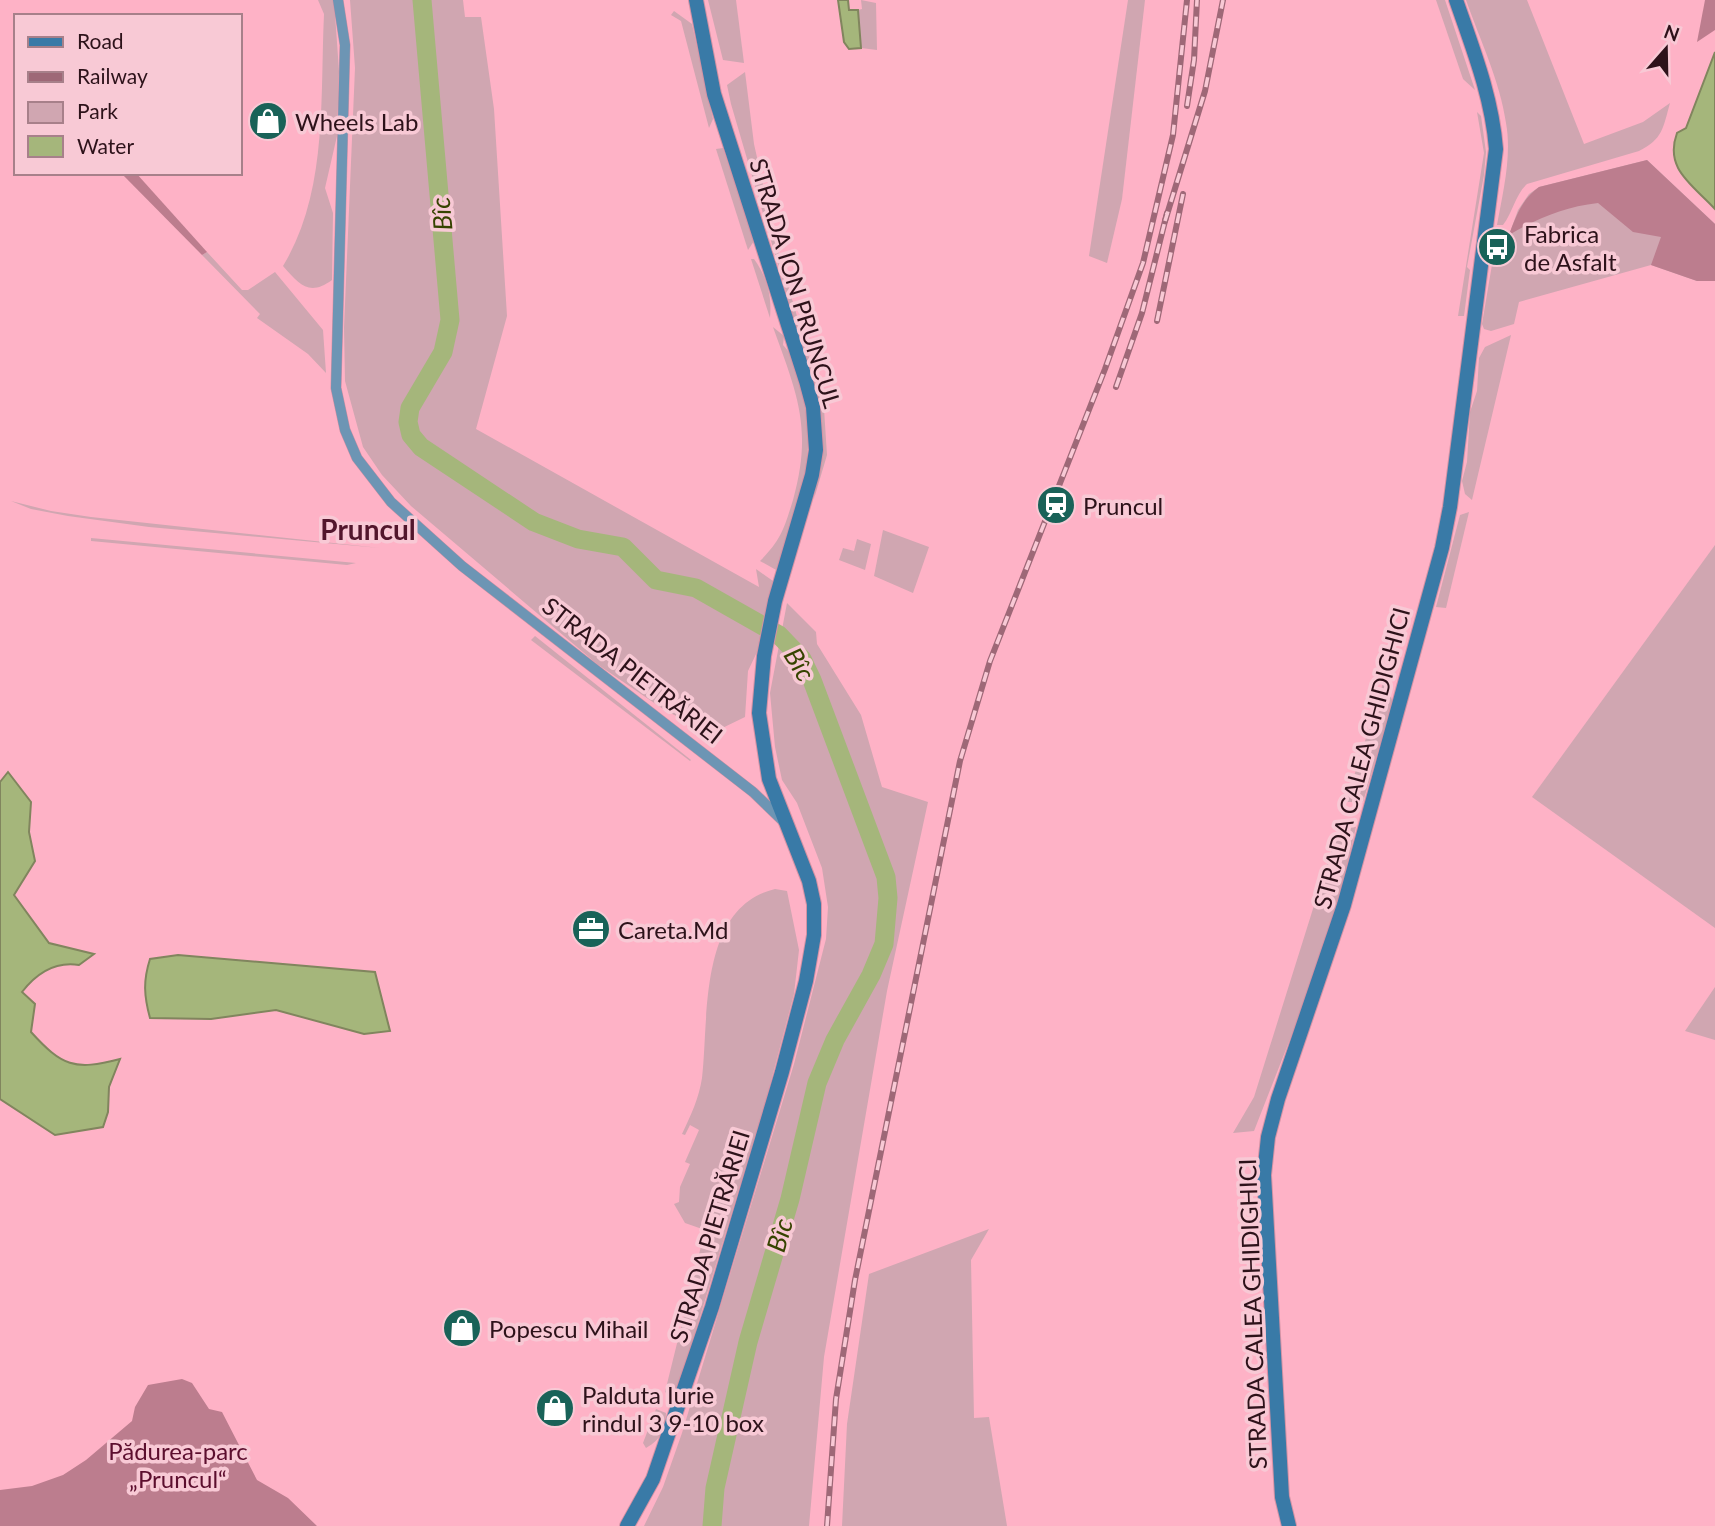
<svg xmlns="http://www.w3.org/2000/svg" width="1715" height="1526" font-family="Lato,sans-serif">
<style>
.green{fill:#d0a6b1}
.forest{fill:#bc7d8e}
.water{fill:#a5b67b;stroke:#81855e;stroke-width:2}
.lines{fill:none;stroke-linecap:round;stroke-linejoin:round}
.river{stroke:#a5b67b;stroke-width:19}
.street-casing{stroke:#d492a4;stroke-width:11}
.secondary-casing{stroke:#d492a4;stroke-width:16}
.street{stroke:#6d95b4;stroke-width:10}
.secondary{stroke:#397aa7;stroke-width:14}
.rail-casing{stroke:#9e6877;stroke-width:6}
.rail{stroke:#f8c9d5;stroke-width:3.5;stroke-dasharray:10;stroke-linecap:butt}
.labels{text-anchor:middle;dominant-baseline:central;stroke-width:7;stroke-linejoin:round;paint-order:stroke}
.poi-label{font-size:24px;fill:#2d121a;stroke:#f8c9d5;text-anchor:start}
.street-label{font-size:24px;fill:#2d121a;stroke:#f8c9d5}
.park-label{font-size:24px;fill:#5c0e2e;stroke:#f8c9d5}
.water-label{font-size:26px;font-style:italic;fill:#364300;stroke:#f8c9d5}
.quarter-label{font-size:28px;font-weight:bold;fill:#52162c;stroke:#f8c9d5}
</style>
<rect width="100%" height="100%" fill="#feb2c6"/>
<g class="green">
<path d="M318,0H334L339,71L337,136L325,188L333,213L332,280C309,297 299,284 283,266C328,192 320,99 324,14Z"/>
<polygon points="350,0 463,0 465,17 481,17 494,109 507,316 476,429 759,587 756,569 773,581 757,652 748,671 745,717 710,734 663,709 597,664 411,506 382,475 363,447 345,381 344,328 355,68"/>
<polygon points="708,0 736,0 744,63 723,60"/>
<polygon points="861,0 876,3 877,50 861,48 858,10 862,9"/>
<polygon points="1128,0 1145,0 1122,199 1107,263 1089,256"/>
<polygon points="1436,0 1445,0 1475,90 1463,79"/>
<path d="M1466,0H1527L1584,144L1643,122L1670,103C1663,128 1663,139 1639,151L1527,184C1515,195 1513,212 1503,225H1497C1503,192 1512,156 1506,123C1500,81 1480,40 1466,0Z"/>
<polygon points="674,11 692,24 713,119 709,128 681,21 671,15"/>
<polygon points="745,72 754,144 778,251 824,409 827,455 814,499 823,445 820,408 731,104 727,85"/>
<polygon points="1477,112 1481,116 1486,152 1484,175 1467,267 1470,270 1464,316 1458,316 1484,153"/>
<polygon points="723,148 754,241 748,250 716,149"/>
<polygon points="1647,160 1715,224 1715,281 1697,281 1651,265 1519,302 1514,324 1491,331 1484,329 1482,324 1496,241 1509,235 1518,210 1529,194 1539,187"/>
<polygon points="207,252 242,290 248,290 275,272 323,330 326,373 308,354 257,318 260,314 202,255"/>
<path d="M751,259H754C767,277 772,296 770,318Z"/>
<path d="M773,327L784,336L783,345C794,356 796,368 800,383C820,455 799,503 778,571L760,561C781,540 784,529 793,500C813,428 797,394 773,327Z"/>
<polygon points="1511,335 1472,500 1465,494 1462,481 1467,462 1470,412 1477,391 1479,358 1485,347"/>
<polygon points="11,501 51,511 91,517 380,548 149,527 68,516 31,509"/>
<polygon points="1469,512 1446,608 1436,607 1460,515"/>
<polygon points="883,530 929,547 913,593 874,576"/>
<polygon points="91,538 356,563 347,565 91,541"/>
<polygon points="857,539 871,544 865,570 839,560 843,548 854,551"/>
<polygon points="1715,545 1715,928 1532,797"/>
<polygon points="787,603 816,632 817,644 861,715 882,787 928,802 887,991 824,1357 809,1526 644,1526 663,1487 682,1433 794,1064 826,939 828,907 822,868 797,803 782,780 775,747 770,693"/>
<polygon points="535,636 691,760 690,761 531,640"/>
<polygon points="1384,680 1393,702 1363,802 1346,802"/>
<polygon points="1356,827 1343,883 1312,983 1254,1131 1233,1133 1254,1097 1338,829"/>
<path d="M775,889L787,891L799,950L794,994L765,1104L677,1392L670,1396L665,1392L705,1230L685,1223L674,1204L679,1202L680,1187L690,1164L685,1162L699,1130L690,1125L685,1135L682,1134C691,1115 699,1098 702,1078C709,1019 698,907 775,889Z"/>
<polygon points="1715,987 1715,1040 1685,1031"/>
<polygon points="989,1229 971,1260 974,1418 989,1417 1007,1526 842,1526 847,1424 869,1274"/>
<path d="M656,1409L666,1413C665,1431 661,1439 646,1448L643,1443Z"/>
</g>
<g class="forest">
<polygon points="1705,0 1715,0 1715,30 1697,42"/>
<path d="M1647,160L1715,224V281H1697L1651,265L1661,237L1633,232L1598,203C1564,207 1538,218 1509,235C1516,216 1522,199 1539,187Z"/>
<polygon points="121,173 136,173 207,252 202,255"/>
<polygon points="182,1379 192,1383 209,1409 222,1412 257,1480 288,1498 317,1526 0,1526 0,1490 32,1486 63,1475 86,1460 132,1421 135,1407 148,1385"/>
</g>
<g class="water">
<polygon points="838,0 848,0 849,10 858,10 861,48 849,49 844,42"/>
<path d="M1715,52V209C1692,184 1664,169 1677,133L1686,128Z"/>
<path d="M8,772L31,802L29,832L35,861L14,895L49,943L94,954L79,965C54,961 36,974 22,992L35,1004L31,1032C62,1066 74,1071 120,1059L109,1087L108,1112L103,1127L55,1135L0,1099V782Z"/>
<path d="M178,955L375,972L390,1031L364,1034L276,1010L211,1019L150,1018C144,996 143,981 150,959Z"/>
</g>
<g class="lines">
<polyline class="river" points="422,0 450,320 443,352 410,408 408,422 411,435 421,447 534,522 578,539 623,547 656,580 696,588 779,635 802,659 812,680 886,877 888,898 884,944 871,975 835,1040 817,1083 790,1199 748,1342 715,1488 712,1526"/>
<defs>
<polyline id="street" points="338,0 345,45 336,388 345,430 357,458 391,502 462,566 753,792 784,822"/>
<g id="secondary">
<polyline points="627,1526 653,1479 712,1307 782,1072 806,981 814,935 814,904 809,881 769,779 759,713 764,656 775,601 812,475 816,450 813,407 806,381 714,94 696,0"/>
<path d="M1289,1526L1282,1497L1264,1175L1268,1137L1278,1099L1344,905L1442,548L1450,507L1496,149C1492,97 1473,49 1456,0"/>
</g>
</defs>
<use href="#street" class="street-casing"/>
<use href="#secondary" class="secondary-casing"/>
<use href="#street" class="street"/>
<use href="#secondary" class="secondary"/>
<defs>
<g id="rail">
<polyline points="1187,106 1194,60 1197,0"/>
<polyline points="1165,221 1205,91 1223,0"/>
<polyline points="1157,321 1183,194"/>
<polyline points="1116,387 1142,313 1167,213"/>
<polyline points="827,1526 836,1399 855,1280 960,761 990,661 1105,369 1143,263 1173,135 1187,0"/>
</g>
</defs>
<use href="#rail" class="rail-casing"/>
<use href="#rail" class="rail"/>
</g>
<defs>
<symbol id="shop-disc" viewBox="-11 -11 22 22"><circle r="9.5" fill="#196258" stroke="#f8c9d5"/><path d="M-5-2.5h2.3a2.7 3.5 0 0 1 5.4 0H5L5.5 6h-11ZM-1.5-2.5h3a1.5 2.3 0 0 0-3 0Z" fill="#fff"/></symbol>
<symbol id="bus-disc" viewBox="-11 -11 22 22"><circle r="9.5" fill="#196258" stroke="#f8c9d5"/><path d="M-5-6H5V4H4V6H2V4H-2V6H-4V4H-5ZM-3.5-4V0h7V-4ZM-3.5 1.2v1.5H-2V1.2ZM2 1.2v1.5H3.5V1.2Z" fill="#fff"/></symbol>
<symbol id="station-disc" viewBox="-11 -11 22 22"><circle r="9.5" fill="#196258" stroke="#f8c9d5"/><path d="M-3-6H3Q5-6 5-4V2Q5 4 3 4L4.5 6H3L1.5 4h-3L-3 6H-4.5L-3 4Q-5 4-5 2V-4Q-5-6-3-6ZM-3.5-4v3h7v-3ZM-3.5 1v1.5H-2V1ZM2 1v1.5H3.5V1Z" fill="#fff"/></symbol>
<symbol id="office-disc" viewBox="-11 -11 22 22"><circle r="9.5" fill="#196258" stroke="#f8c9d5"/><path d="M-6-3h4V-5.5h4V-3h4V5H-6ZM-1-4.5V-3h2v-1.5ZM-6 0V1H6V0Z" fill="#fff"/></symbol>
</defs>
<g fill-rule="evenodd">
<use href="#shop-disc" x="246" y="99" width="44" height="44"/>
<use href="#bus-disc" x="1475" y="225" width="44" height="44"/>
<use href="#station-disc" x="1034" y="483" width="44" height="44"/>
<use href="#office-disc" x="569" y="907" width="44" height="44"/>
<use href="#shop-disc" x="440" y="1306" width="44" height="44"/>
<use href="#shop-disc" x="533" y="1386" width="44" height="44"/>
</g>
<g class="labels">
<g class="poi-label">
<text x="295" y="121">Wheels Lab</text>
<text x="1524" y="233">Fabrica<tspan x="1524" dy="28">de Asfalt</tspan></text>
<text x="1083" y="505">Pruncul</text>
<text x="618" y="929">Careta.Md</text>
<text x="489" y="1328">Popescu Mihail</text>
<text x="582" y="1394">Palduta Iurie<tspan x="582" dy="28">rindul 3 9-10 box</tspan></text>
</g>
<g class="street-label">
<text transform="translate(796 283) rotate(73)">STRADA ION PRUNCUL</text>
<text transform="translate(633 670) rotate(38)">STRADA PIETRĂRIEI</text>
<text transform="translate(1361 758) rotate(-75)">STRADA CALEA GHIDIGHICI</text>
<text transform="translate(709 1236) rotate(-73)">STRADA PIETRĂRIEI</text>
<text transform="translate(1252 1314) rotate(-92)">STRADA CALEA GHIDIGHICI</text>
</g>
<g class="park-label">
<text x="178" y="1450">Pădurea-parc<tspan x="178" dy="28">„Pruncul“</tspan></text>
</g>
<g class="water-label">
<text transform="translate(441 214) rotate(-95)">Bîc</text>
<text transform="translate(800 664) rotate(58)">Bîc</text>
<text transform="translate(779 1235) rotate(-74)">Bîc</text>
</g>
<g class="quarter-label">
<text x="368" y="529">Pruncul</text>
</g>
</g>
<rect x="14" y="14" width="228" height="161" fill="#f8c9d5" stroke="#a7808a" stroke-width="2"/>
<rect x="28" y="37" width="35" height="10" fill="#397aa7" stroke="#a7808a" stroke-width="2"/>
<text x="77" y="49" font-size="21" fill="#2d121a">Road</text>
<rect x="28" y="72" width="35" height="10" fill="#9e6877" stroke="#a7808a" stroke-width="2"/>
<text x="77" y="84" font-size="21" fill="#2d121a">Railway</text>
<rect x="28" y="102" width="35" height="21" fill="#d0a6b1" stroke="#a7808a" stroke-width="2"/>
<text x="77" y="119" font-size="21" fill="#2d121a">Park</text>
<rect x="28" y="136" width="35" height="21" fill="#a5b67b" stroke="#a7808a" stroke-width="2"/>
<text x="77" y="154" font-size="21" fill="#2d121a">Water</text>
<g transform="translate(1666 49) rotate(20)" stroke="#f8c9d5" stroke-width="5" paint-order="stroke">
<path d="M0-5L12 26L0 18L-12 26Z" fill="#2d121a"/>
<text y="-10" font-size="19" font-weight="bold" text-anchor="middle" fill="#2d121a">N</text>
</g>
</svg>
